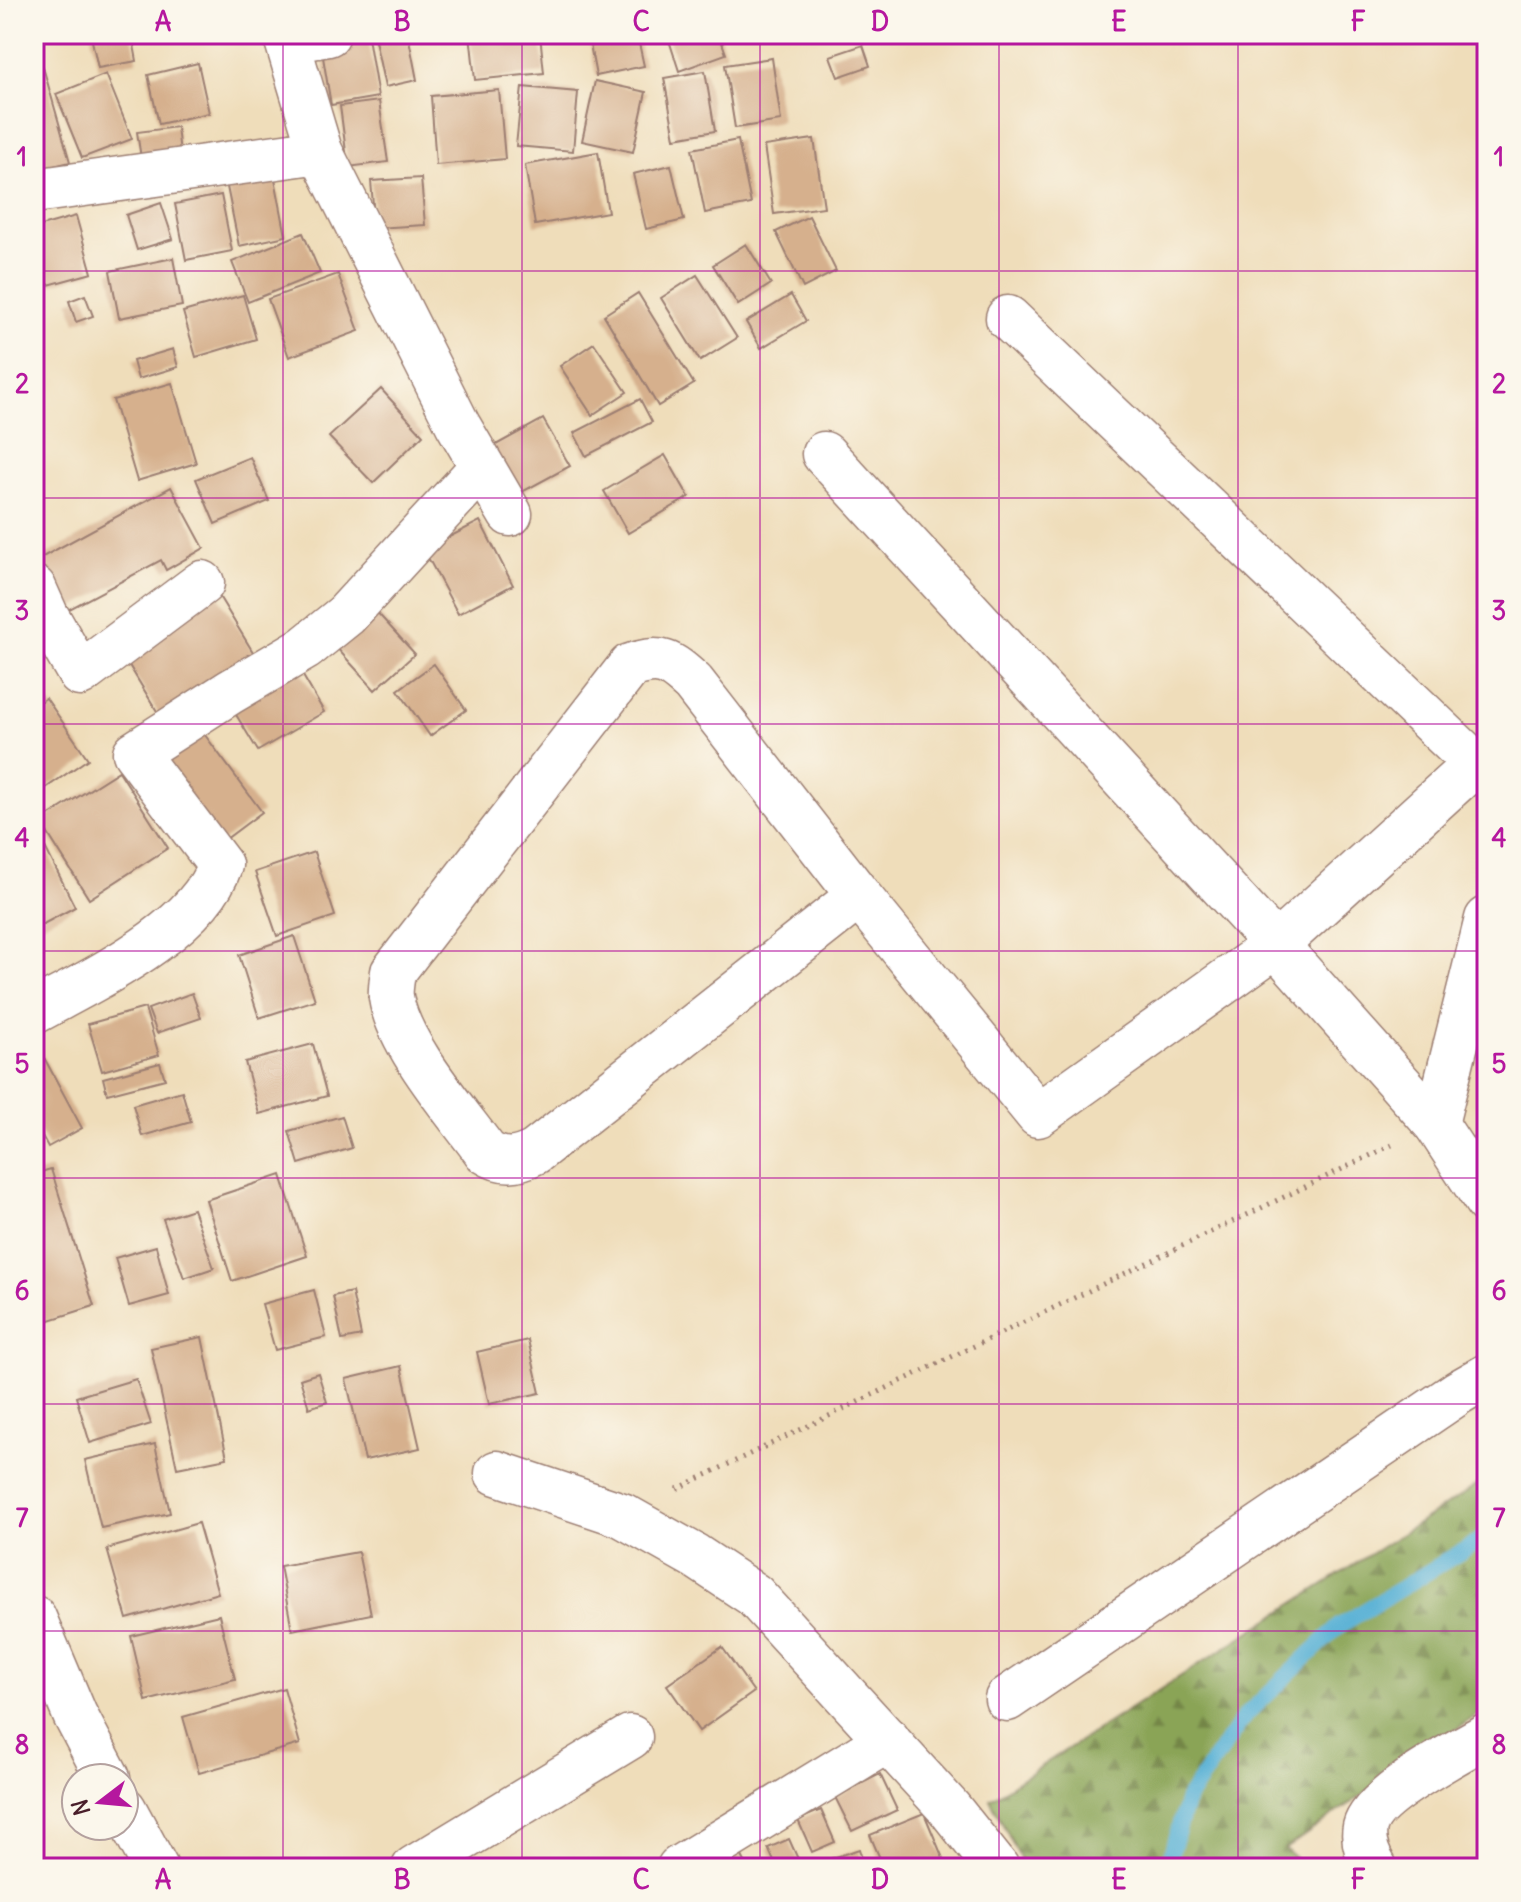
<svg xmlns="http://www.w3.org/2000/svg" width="1521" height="1902" font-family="Delius,sans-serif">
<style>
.forest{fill:url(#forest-firs);stroke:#6a6240;stroke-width:2}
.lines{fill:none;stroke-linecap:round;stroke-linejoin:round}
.stream{stroke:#58b1d5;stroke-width:16}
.building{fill:#d6b08d}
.minor-casing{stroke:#9c7e72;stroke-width:47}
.path{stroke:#9c7e72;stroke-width:5;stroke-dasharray:2 6;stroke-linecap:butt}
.minor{stroke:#fff;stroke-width:44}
.grid{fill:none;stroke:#b5179e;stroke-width:2;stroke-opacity:0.55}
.neatline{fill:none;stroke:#b5179e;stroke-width:3}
.grid-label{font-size:26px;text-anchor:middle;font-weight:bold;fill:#b5179e}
</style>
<defs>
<pattern id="forest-firs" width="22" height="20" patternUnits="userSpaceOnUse" patternTransform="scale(2)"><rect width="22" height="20" fill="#8aa456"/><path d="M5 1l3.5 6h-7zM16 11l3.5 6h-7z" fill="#738547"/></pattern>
</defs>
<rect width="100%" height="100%" fill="#fbf7ec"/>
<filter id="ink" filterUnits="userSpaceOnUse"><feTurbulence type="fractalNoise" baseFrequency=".0125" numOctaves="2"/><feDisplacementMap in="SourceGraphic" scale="16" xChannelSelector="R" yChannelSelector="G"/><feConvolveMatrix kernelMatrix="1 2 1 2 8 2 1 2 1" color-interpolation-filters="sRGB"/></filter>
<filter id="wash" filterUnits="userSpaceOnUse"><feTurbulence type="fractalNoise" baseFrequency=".006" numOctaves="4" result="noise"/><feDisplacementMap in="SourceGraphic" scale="32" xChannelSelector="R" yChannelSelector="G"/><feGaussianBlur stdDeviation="1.8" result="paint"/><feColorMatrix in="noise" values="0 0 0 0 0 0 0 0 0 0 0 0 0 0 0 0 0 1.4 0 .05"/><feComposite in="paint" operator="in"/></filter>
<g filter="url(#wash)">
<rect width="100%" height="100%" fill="#efddba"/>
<polygon class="forest" points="1487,1479 1487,1708 1285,1849 1306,1868 1025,1868 990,1799"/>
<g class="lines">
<polyline class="stream" points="1167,1868 1187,1799 1244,1717 1339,1626 1487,1536"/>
</g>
<g id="blocks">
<g class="building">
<polygon points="104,34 132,34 137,61 98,68 91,36"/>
<polygon points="408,34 417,80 385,87 375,40"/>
<polygon points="470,34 540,34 544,73 475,80"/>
<polygon points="588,34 637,34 644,66 596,76"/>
<polygon points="667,34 719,34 726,54 679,71"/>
<polygon points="368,37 378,97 331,105 321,45"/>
<polygon points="863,45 870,66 838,77 830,56"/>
<polygon points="772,58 781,121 735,128 725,65"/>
<polygon points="198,63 209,113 159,124 148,75"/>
<polygon points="43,67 70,162 34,171 34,69"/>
<polygon points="705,71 715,131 675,138 664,78"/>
<polygon points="106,74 132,139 82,158 56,94"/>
<polygon points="595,81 646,92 633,152 582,141"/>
<polygon points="522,87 578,92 573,151 516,146"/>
<polygon points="499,90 505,159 436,165 431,96"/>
<polygon points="379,101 388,162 348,167 340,106"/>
<polygon points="177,127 180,153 141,158 137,132"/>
<polygon points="814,139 824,207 774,214 764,146"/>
<polygon points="738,140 751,204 705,213 692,149"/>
<polygon points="598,152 608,212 535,225 525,165"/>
<polygon points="272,163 286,236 239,246 224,172"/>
<polygon points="671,165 684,220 646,229 633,174"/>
<polygon points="421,178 425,225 375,228 371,181"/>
<polygon points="221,195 232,251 186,260 175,204"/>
<polygon points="161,203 173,239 137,250 126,215"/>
<polygon points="76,216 92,273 34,289 34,228"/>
<polygon points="809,216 836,271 803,288 776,232"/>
<polygon points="303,233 320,273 248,302 232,262"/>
<polygon points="746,244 771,284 738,305 713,265"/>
<polygon points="173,258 182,306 119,318 110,271"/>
<polygon points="338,274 359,331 289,357 268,299"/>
<polygon points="697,275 737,338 700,361 661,298"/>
<polygon points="638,293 694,384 658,406 604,315"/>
<polygon points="85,295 93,316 76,322 69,301"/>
<polygon points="243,295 256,339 196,357 183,312"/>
<polygon points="791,295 806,321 761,348 746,322"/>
<polygon points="594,343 627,392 592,415 560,366"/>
<polygon points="173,349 178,367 138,379 133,361"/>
<polygon points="172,383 196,463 137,481 113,400"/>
<polygon points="381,389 423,435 373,483 329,437"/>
<polygon points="640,399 652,422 586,456 574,433"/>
<polygon points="543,419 570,466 511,498 485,451"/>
<polygon points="665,455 689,497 628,533 604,491"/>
<polygon points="250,457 269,501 215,524 196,479"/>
<polygon points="171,487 204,548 166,570 161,560 64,612 37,560"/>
<polygon points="480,521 513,585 458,614 424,550"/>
<polygon points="217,593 259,662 163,721 121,652"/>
<polygon points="374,609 415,654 375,690 335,646"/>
<polygon points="434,664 466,710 430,736 398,690"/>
<polygon points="299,669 324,712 258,751 232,708"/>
<polygon points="46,698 88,759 34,796 34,706"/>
<polygon points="199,727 262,812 218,845 154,761"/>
<polygon points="119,771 168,848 89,899 40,821"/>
<polygon points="41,839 75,907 34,929 34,843"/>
<polygon points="314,852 335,916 277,936 255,872"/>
<polygon points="294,936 315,1000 259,1018 239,955"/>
<polygon points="192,993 201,1018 157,1033 148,1009"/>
<polygon points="145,1008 159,1055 102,1071 88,1024"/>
<polygon points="313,1044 327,1096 259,1114 245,1062"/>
<polygon points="41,1052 82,1128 48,1147 34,1121 34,1055"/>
<polygon points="160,1063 165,1079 107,1094 103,1078"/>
<polygon points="182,1091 191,1122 142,1136 133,1105"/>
<polygon points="342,1116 352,1148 299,1164 289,1131"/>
<polygon points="51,1169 94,1306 34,1325 34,1174"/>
<polygon points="281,1175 307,1256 232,1281 206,1200"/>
<polygon points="193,1209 214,1268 184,1278 163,1219"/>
<polygon points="156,1246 169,1295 129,1306 115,1258"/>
<polygon points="314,1290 326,1337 275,1350 262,1304"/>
<polygon points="352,1292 361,1336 342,1340 333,1296"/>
<polygon points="202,1337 227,1458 177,1468 151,1348"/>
<polygon points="528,1340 540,1393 489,1404 477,1352"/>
<polygon points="401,1366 420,1448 365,1460 346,1379"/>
<polygon points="318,1373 327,1402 309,1408 300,1379"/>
<polygon points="136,1379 151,1424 90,1443 76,1397"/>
<polygon points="155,1444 170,1513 101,1528 85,1460"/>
<polygon points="198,1523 218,1593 127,1619 107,1549"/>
<polygon points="358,1552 371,1614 292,1630 280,1566"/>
<polygon points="219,1615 235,1679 146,1701 131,1636"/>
<polygon points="722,1647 754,1692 699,1731 667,1685"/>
<polygon points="284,1688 300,1744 199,1773 183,1717"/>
<polygon points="880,1774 897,1810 852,1831 835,1797"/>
<polygon points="821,1810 835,1842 812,1852 798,1820"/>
<polygon points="924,1813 947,1868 884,1868 870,1835"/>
<polygon points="789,1839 802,1868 777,1868 768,1848"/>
<polygon points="859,1849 865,1868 833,1868 830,1859"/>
<polygon points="739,1850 748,1868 717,1868"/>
</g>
</g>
</g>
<g filter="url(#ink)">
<use href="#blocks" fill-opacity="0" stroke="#9c7e72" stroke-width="2"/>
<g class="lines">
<defs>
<g id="minor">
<polyline points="285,34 320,151 458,425 510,514"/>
<polyline points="288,41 328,34"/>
<polyline points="34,191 320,151"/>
<polyline points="1008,318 1487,775"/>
<polyline points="824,454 1276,945 1436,1124 1487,1202"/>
<polyline points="34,588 46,615 80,674 202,583"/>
<path d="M859,896L535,1152C517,1161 503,1163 486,1152C457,1112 398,1045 391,997C390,990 392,980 393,972L630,666C661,656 669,661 693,683L859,896L1038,1115L1276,945L1475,764"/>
<path d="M34,1012C92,980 198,931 220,865L135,753L230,692L305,648L346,615L482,467"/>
<polyline points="1436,1124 1487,919"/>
<polyline points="497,1473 622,1515 695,1556 754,1595 949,1808 997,1868"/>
<polyline points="34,1618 75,1715 108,1778"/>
<polyline points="1007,1699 1459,1392 1487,1376"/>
<polyline points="124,1809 156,1868"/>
<polyline points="414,1868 630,1737"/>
<polyline points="679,1868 888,1740"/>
<path d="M1375,1868C1368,1856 1362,1841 1365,1827C1372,1796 1459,1751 1487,1735"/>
</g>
</defs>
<use href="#minor" class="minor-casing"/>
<polyline class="path" points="677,1489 1392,1145"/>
<use href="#minor" class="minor"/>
</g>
</g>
<path class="grid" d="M283,34V1868M522,34V1868M760,34V1868M999,34V1868M1238,34V1868M34,271H1487M34,498H1487M34,724H1487M34,951H1487M34,1178H1487M34,1404H1487M34,1631H1487"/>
<rect width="1521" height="1902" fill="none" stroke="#fbf7ec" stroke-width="88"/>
<g transform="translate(100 1802) rotate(254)"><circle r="38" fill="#fbf7ec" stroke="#b4a19f" stroke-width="2"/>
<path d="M0-6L14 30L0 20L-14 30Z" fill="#b5179e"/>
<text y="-12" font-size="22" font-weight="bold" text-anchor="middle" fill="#4a1f2b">N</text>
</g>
<rect x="44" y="44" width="1433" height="1814" class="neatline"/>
<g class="grid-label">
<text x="163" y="31">A</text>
<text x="402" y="31">B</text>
<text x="641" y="31">C</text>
<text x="880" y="31">D</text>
<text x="1119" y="31">E</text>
<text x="1358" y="31">F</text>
<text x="22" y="166">1</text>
<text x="1499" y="166">1</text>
<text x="22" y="393">2</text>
<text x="1499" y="393">2</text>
<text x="22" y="620">3</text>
<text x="1499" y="620">3</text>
<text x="22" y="847">4</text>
<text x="1499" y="847">4</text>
<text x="22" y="1073">5</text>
<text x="1499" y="1073">5</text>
<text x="22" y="1300">6</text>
<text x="1499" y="1300">6</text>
<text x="22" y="1527">7</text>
<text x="1499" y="1527">7</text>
<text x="22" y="1754">8</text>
<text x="1499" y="1754">8</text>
<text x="163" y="1889">A</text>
<text x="402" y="1889">B</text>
<text x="641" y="1889">C</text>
<text x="880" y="1889">D</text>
<text x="1119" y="1889">E</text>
<text x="1358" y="1889">F</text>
</g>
</svg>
